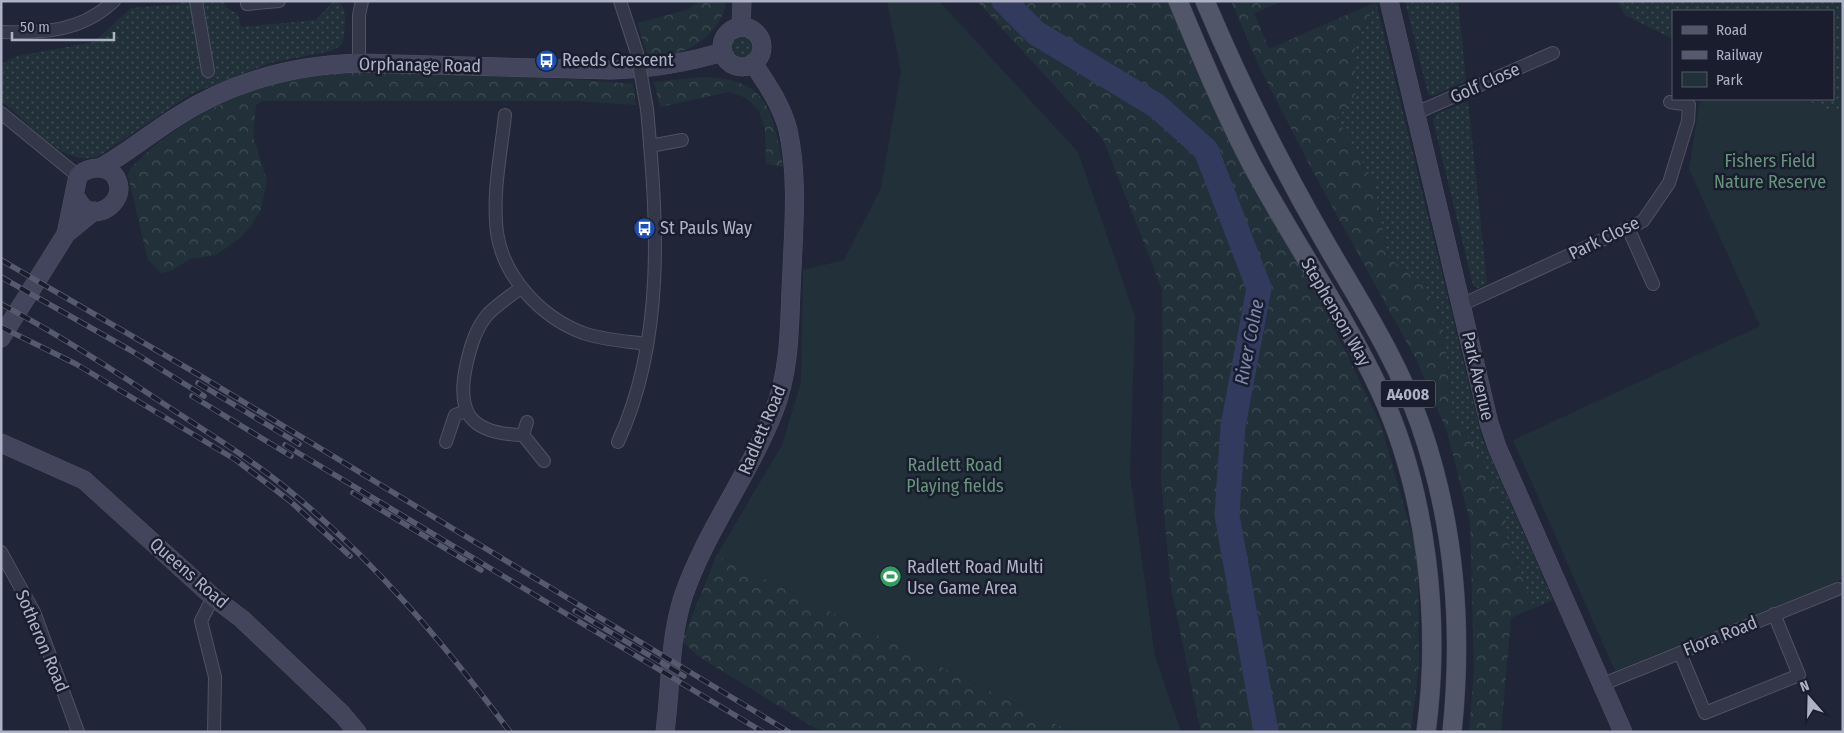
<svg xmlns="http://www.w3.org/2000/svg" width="1844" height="733" font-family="'Fira Sans Condensed',sans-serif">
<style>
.grass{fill:url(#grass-dots)}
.forest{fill:url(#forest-crowns)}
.green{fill:#223139}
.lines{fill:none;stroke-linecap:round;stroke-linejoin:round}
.river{stroke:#323a5d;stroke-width:25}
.street-casing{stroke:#4e5263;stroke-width:14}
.secondary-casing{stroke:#4e5263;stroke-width:19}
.primary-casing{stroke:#3d4152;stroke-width:20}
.street{stroke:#343748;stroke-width:12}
.secondary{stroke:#42455b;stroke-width:18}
.primary{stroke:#525669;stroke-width:19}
.rail-casing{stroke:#565a6f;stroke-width:5.5}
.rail{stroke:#191d2d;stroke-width:4;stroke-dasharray:11;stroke-linecap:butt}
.street-bridge-casing{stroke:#4e5263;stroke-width:14;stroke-linecap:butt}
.street-bridge{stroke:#343748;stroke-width:12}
.labels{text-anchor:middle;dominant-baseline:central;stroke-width:5;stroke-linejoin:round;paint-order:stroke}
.shield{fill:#191d2d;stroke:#818597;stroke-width:1}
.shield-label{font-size:16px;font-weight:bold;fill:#aeb2c5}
.poi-label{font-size:18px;fill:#aeb2c5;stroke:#191d2d;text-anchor:start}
.street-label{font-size:18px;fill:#aeb2c5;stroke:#191d2d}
.park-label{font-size:18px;fill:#66957c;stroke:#191d2d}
.water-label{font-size:19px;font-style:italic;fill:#7e88b2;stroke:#191d2d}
</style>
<defs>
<pattern id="grass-dots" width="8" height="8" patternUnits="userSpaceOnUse" patternTransform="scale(1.25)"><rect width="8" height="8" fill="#223139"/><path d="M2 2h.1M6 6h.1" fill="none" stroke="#404c54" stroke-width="1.8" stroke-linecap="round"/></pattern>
<pattern id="forest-crowns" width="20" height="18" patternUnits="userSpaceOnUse" patternTransform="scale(1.25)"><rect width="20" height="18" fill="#223139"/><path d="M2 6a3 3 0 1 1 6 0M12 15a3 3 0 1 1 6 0" fill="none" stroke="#404c54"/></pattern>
</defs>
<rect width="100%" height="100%" fill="#202538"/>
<g class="grass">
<path d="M181,1H224L225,7L238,14L241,27L316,20L333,2L339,1L344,8L345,18L344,38L340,46L331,51L270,63L191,94L99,156C60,168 29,121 1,101V64L17,56L94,42L131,8L181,4Z"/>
<polygon points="1405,1 1458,1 1466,81 1432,96 1428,94"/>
<polygon points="1617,1 1843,1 1843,116 1803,99 1833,99 1833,11 1673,11 1673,39 1625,15"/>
<polygon points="1376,2 1482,438 1553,600 1534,608 1507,540 1505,509 1481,458 1453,413 1442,321 1424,283 1388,258 1374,182 1337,118 1355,97 1355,47"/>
<circle cx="743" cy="48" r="12"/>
<polygon points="1468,101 1487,283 1478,288 1473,285 1433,120 1437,114"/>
</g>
<g class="forest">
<path d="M702,1H726C724,25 702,45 680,52C670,55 659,55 648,57L637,23L683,11Z"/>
<polygon points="977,1 1169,1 1195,69 1233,143 1319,297 1381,425 1418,556 1419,666 1411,732 1201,732 1171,588 1161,480 1163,389 1162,289 1103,139"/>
<polygon points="1231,1 1283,1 1254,13 1269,49 1376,2 1355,47 1355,97 1337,118 1374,182 1388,258 1424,283 1442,321 1453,413 1481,458 1505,509 1507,540 1534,608 1511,618 1501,732 1469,732 1474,670 1470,521 1447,432 1417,361 1310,166 1259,66"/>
<path d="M405,73L573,79L633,84L636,105L576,101H262L256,105L253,136L267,181L261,209L251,226L239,239L216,255L190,259L171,271L161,273L148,260L128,176C129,168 136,163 141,158C180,120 252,84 306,76C338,71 373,74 405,73Z"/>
<path d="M700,77C769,78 772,109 783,167L766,164L765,130L759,111L746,98L729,92L660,107L654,82Z"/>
<polygon points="717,555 1072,732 821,732 698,656 682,641"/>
</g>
<g class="green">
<polygon points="887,1 939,1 1078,152 1135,316 1130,474 1155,656 1181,732 1072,732 717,555 782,445 801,382 803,270 844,260 881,188 901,71"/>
<polygon points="1700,99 1803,99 1843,116 1843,579 1615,671 1513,440 1760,326 1689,169"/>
</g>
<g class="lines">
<polyline class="river" points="1004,1 1036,33 1157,106 1206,150 1259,288 1233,426 1227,515 1266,732"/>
<defs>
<g id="street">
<polyline points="196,1 208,71"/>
<polyline points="620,1 637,53"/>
<polyline points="247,4 279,1"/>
<path d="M1,32C44,33 81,32 114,1"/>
<polyline points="359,63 359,15 362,1"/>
<polyline points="1,113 78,176"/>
<polyline points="1416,113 1553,53"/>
<path d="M505,115C501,153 492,194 497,233C504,278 541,317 583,333C603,340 626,341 647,344"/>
<polyline points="650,146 682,140"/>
<polyline points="1628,228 1653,284"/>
<path d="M521,288C510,296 498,304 488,314C476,328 471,345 467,362C455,413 470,434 523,435"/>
<polyline points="1461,305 1643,221 1669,183 1688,121 1689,105 1670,102"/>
<polyline points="527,422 523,435 544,461"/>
<polyline points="446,442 455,415 466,411"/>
<path d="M618,442C666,338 657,219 647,109"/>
<polyline points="1,552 34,612 78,732"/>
<polyline points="213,597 201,621 215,677 214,732"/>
<polyline points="1680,653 1705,713 1799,675 1774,614"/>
<polyline points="1603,684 1838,589"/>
</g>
<g id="secondary">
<polyline points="1389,1 1489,423 1497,447 1623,732"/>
<polyline points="741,27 742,1"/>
<circle cx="742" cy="47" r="20"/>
<path d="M102,167C128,152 150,134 175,118C230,82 294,65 359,63L611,70C649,69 686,63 723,52"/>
<path d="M66,234L78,176C91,164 117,164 119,188C119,204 100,218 85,209C81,206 78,200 75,197"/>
<polyline points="1,338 66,234 94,211"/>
<polyline points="1,443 84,480 213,597 242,619 342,714 357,732"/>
<path d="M665,732C671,687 669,641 683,597C705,532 749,475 774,411C792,365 789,317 792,269C794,223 798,176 788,130C782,106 767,84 753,63"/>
</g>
<g id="primary">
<path d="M1178,1C1201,56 1224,111 1251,163C1292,240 1343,312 1380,391C1427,492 1441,622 1426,732"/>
<path d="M1205,1C1240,84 1280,164 1325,242C1359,301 1397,359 1420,424C1455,524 1463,627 1452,732"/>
</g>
</defs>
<use href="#street" class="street-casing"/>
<use href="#secondary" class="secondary-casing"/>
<use href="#primary" class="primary-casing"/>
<use href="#street" class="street"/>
<use href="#secondary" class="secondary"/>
<use href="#primary" class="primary"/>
<defs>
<g id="rail">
<polyline points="1,260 199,375 789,732"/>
<polyline points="1,277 130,350 204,396"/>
<path d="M1,304C52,331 101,362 149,394C195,425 243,453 286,488C372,558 444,643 510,732"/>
<polyline points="1,327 76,364 236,460 290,501 350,556"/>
<polyline points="198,383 299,444"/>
<polyline points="192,396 291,456"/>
<polyline points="285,445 763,732"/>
<polyline points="353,493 481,570"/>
<polyline points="575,611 684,676"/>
</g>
</defs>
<use href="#rail" class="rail-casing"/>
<use href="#rail" class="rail"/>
<defs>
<polyline id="street-bridge" points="637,53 647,109"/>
</defs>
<use href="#street-bridge" class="street-bridge-casing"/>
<use href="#street-bridge" class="street-bridge"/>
</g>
<defs>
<symbol id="bus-disc" viewBox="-11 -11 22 22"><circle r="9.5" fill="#1a4fb4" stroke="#191d2d"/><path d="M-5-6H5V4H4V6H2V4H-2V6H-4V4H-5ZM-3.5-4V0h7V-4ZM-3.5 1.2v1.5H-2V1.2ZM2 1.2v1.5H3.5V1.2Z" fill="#fff"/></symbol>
<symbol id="stadium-disc" viewBox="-11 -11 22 22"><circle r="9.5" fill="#2e9e5b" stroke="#191d2d"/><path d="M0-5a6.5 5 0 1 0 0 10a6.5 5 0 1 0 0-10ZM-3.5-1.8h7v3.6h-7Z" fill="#fff"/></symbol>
</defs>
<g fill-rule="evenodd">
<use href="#bus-disc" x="534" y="48" width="25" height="25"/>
<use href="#bus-disc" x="632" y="216" width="25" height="25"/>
<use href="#stadium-disc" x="878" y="564" width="25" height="25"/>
</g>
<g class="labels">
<rect class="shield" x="1380.5" y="380.5" width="55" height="27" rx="4"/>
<g class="shield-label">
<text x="1408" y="394">A4008</text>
</g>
<g class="poi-label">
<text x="562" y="60">Reeds Crescent</text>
<text x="660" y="228">St Pauls Way</text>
<text x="907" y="567">Radlett Road Multi<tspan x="907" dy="21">Use Game Area</tspan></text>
</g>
<g class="street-label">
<text transform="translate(420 65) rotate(1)">Orphanage Road</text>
<text transform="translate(1485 83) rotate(-24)">Golf Close</text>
<text transform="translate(1604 238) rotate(-26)">Park Close</text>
<text transform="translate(1336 312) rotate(60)">Stephenson Way</text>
<text transform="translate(1478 376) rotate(77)">Park Avenue</text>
<text transform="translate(762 430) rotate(-67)">Radlett Road</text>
<text transform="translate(189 573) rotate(41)">Queens Road</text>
<text transform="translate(1720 636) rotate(-22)">Flora Road</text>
<text transform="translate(42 641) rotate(67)">Sotheron Road</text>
</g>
<g class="park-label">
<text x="1770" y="161">Fishers Field<tspan x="1770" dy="21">Nature Reserve</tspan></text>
<text x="955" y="465">Radlett Road<tspan x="955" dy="21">Playing fields</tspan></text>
</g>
<g class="water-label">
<text transform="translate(1249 342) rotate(-79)">River Colne</text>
</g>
</g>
<rect width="1844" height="733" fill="none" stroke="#aeb2c5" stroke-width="5"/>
<rect x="1672" y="10" width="162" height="90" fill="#191d2d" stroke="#55596a"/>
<rect x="1682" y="26" width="25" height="8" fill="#525669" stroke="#55596a"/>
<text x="1716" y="35" font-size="15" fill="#aeb2c5">Road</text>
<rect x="1682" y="51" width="25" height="8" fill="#565a6f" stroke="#55596a"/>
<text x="1716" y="60" font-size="15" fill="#aeb2c5">Railway</text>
<rect x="1682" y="72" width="25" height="15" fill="#223139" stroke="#55596a"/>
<text x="1716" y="85" font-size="15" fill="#aeb2c5">Park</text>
<g transform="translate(1809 698) rotate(340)" stroke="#191d2d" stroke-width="4" paint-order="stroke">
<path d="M0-4L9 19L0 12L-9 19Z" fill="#aeb2c5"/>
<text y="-8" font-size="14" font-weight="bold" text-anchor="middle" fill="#aeb2c5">N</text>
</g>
<path d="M12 32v8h102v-8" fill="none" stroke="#aeb2c5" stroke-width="2.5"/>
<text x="20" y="32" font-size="15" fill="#aeb2c5" stroke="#191d2d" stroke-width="4" paint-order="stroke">50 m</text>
</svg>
